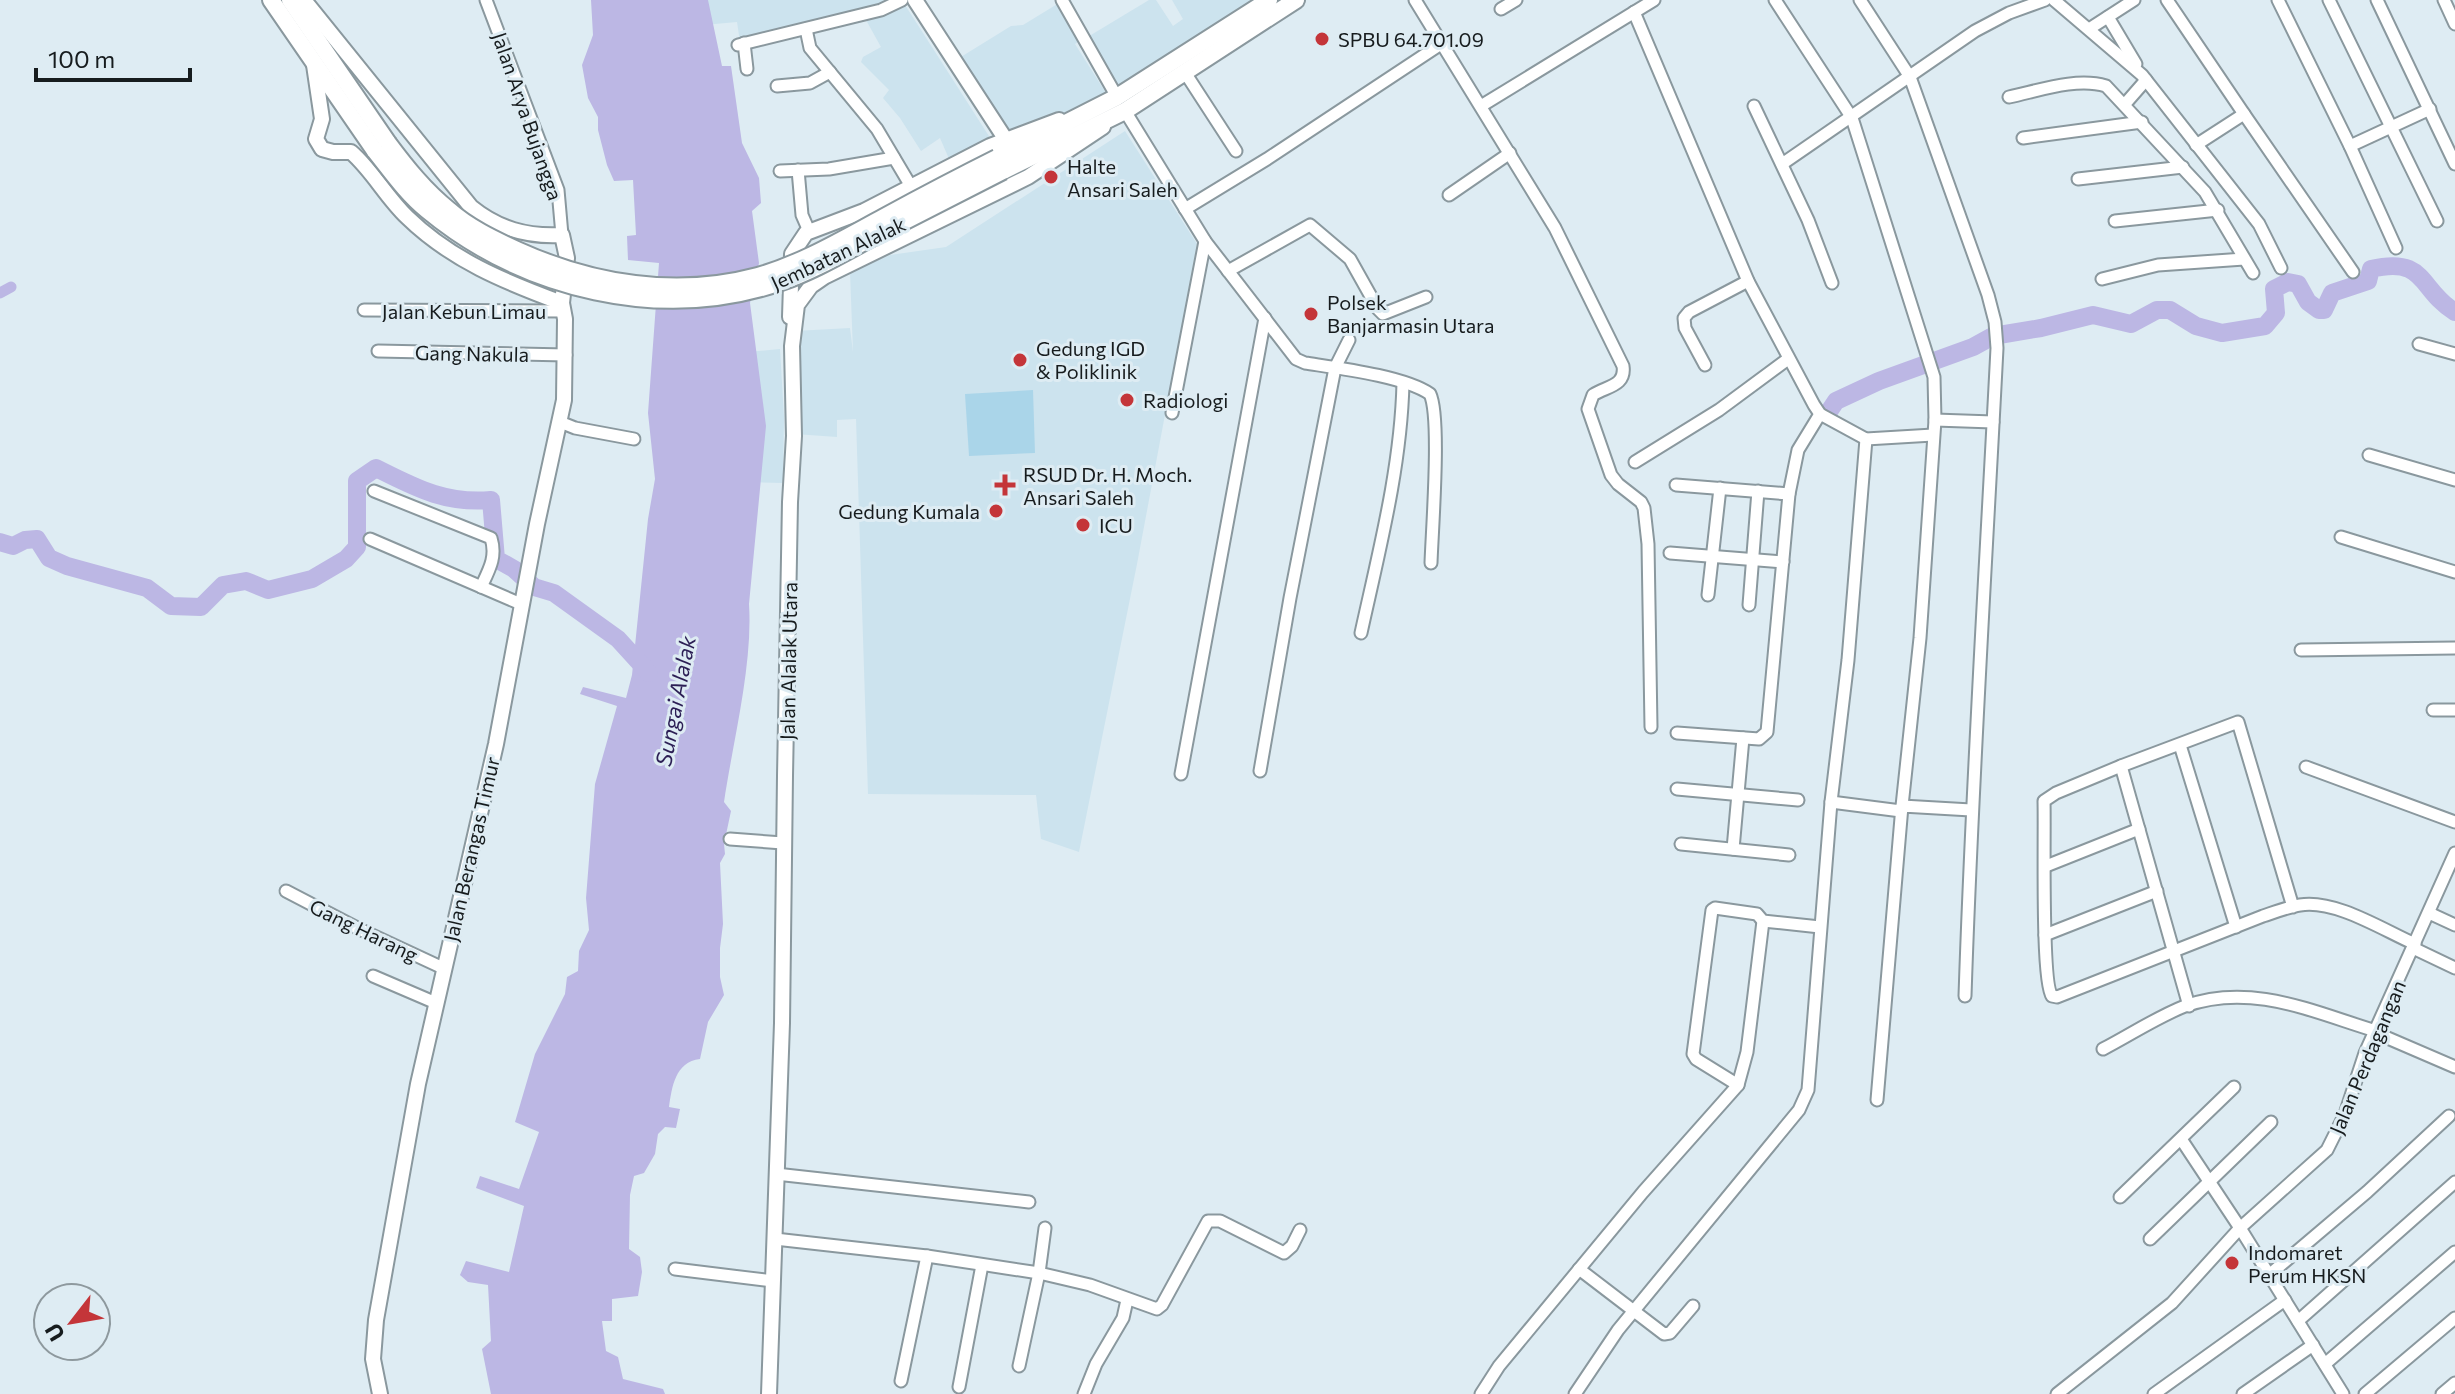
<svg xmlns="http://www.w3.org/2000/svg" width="2455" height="1394" font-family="Commissioner,sans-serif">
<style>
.built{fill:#cce3ee}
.green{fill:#aad5e9}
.water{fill:#bcb7e4}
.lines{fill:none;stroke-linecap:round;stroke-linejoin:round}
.canal{stroke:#bcb7e4;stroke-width:11}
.river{stroke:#bcb7e4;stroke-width:18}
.minor-casing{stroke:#8a989e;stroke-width:15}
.major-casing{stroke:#8a989e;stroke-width:18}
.highway-casing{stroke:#8a989e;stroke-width:20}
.minor{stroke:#fff;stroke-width:11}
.major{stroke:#fff;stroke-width:14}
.highway{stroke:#fff;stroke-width:16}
.highway-bridge-casing{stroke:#8a989e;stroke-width:20;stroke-linecap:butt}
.highway-bridge{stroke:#fff;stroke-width:16}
.poi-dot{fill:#c43539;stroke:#deecf3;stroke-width:3}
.labels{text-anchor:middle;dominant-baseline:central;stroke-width:6;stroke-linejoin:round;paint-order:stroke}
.poi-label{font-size:20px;fill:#171c1e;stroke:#deecf3;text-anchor:start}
.street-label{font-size:20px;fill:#171c1e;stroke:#deecf3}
.water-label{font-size:22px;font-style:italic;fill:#2c1f55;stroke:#deecf3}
</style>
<rect width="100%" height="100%" fill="#deecf3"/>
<g class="built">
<polygon points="687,0 899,0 740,42 737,22 704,25"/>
<polygon points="1149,0 1156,0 1173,26 1183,19 1172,0 1266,0 1118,92 1081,41"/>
<polygon points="1059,3 1079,41 1075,44 1106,93 1101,101 1010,143 956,60 1011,26 1023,25"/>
<polygon points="905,5 994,144 953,168 940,138 921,151 900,118 883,98 889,90 861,62 863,57 881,47 866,20"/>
<polygon points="1125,131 1197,244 1137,564 1079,852 1041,839 1036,795 868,794 856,419 837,420 837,437 795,434 795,331 850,328 853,352 850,272 890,255 946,247"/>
<polygon points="780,349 784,417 783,483 747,482 747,352"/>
</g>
<polygon class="green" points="1033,390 1035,453 969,456 965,394"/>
<path class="water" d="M591,0H708L722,66H731L742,143L759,178L761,203L752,211L759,263L750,303L766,426L749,604C753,665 733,741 724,802L731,811L724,844L725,854L720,863L723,924L720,948V977L724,995L708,1022L700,1059C675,1062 672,1087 669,1107L680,1109L676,1128L665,1127L658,1134L655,1154L644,1173L634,1176L630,1195L629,1249L640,1257L642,1272L638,1296L612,1299V1321H602L606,1351L618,1357L623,1379L663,1389L665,1394H491L482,1349L491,1341L488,1285L468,1282L460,1275L466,1261L509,1272L524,1206L476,1188L480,1176L519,1189L539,1132L515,1122L535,1054L565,994L567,977L578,971L579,951L589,930L586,898L595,784L617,706L580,694L583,687L626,698L632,675L648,519L655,479L648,413L659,263L628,260L627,236L636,235L633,180L614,181L607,165L598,130V117L588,98L582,65L593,35Z"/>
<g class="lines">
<polyline class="canal" points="0,293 11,287"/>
<g class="river">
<path d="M1830,410L1836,401L1879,381L1973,347L1993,336L2041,328L2093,315L2131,324L2157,310H2170L2196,326L2222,333L2265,326L2276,313L2274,289L2288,282L2298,284L2308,302L2319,310H2324L2332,293L2368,281L2371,269C2427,256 2418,289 2455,312"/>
<path d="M0,542L13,546L25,540L37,539L49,558L67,566L147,588L171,606L201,607L223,585L246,581L268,590L312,579L346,559L357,547V481L376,468C416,488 445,504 491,500L496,559L514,569L534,587L554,593L618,639L649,673"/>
</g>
<defs>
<g id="minor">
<polyline points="486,0 558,190 562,235"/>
<polyline points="1062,0 1117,97"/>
<path d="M1415,0L1555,228L1623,366C1626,386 1607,386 1593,395L1588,409L1611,475L1618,484L1641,502L1644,508L1648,544L1651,727"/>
<polyline points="1775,0 1852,118 1934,377 1935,420 1920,638 1902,806"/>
<path d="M1860,0L1910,77L1988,295L1995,322L1997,348C1986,564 1972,780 1965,996"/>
<polyline points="2054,0 2142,75 2259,224 2281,268"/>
<polyline points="2167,0 2244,114 2196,145"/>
<polyline points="2278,0 2350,146 2396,248"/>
<polyline points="2329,0 2437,221"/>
<polyline points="2377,0 2455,164"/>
<polyline points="2444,0 2455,24"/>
<polyline points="1501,9 1516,0"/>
<polyline points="1634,12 1748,281 1814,405 1820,414 1866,439 1933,435"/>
<polyline points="2108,17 2136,64"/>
<polyline points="806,29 810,48 877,129 912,188"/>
<polyline points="2089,29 2134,0"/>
<polyline points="744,43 747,69"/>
<polyline points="738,45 881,10 902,0"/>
<polyline points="1184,71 1236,151"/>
<polyline points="777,86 810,83 830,72"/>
<path d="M2009,97C2038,91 2076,77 2106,86L2205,192L2253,273"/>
<polyline points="2125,104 2146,80"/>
<polyline points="1481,106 1654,0"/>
<polyline points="1754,106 1808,220 1832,283"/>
<path d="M1125,111L1205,241L1296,359L1305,363C1337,368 1404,376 1430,394C1441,417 1432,531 1431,563"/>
<polyline points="2244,114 2353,272"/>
<polyline points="2023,138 2142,122"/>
<polyline points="2350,146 2430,109"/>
<polyline points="1782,164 1975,31 2009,13 2045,0"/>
<polyline points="798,170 802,215 809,231"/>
<polyline points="780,171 829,169 894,158"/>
<polyline points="2078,179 2183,167"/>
<polyline points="1449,195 1510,153"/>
<polyline points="1185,209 1267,159 1441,44"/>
<polyline points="2115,221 2218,210"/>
<polyline points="1228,271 1310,225 1350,259 1378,309 1383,314 1426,297"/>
<polyline points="2102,279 2158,265 2244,259"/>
<polyline points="364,310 564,311"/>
<polyline points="2419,344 2455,354"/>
<polyline points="378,351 566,355"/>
<polyline points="1705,365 1685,328 1684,318 1689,312 1748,281"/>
<polyline points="1172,413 1205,241"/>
<polyline points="1935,420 1993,422"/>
<polyline points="560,422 575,428 634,439"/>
<polyline points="2369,455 2455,480"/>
<polyline points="1635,462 1719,410 1788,359"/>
<polyline points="1676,485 1789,494"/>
<path d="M374,491L491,538C497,557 489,570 481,587"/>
<polyline points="2341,537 2455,572"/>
<polyline points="370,539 521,604"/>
<polyline points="1670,553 1783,562"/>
<polyline points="1708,595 1720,488"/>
<polyline points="1749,605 1758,491"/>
<path d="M1361,633C1379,551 1401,467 1403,383"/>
<polyline points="2301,650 2455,648"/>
<polyline points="2433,710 2455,710"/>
<polyline points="1677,733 1759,739 1767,732 1789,494 1798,450 1820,414"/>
<polyline points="2180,745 2236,927"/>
<polyline points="2121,766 2189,1006"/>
<polyline points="2306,767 2455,822"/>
<polyline points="1260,771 1290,598 1335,368 1349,340"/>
<polyline points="1181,774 1265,318"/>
<polyline points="1677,789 1798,800"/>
<polyline points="1831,802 1901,811"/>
<polyline points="730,839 783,843"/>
<polyline points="1681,844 1789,855"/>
<polyline points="1733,849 1743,738"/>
<polyline points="2046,866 2139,829"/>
<polyline points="286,891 357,928 443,968"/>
<path d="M2293,907L2238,722L2121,766L2056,793L2044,801C2045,831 2041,982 2052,996L2057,997L2263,916C2275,912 2288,907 2300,905C2335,899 2383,930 2415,944"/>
<polyline points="2429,913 2455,925"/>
<polyline points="2045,935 2157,891"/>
<polyline points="2413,948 2455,968"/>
<polyline points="373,976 436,1003"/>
<polyline points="2376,1033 2455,1067"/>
<path d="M2103,1049C2130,1035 2157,1017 2185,1006C2251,982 2313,1012 2376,1031"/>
<polyline points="1738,1085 1696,1059 1693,1054 1712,910 1715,908 1757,914 1763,921 1820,927"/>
<polyline points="1877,1100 1902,806 1971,810"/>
<polyline points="776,1174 1029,1202"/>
<polyline points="2120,1197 2234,1087"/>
<polyline points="775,1239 927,1256 1039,1273 1090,1285 1157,1309 1162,1305 1208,1221 1220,1221 1284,1253 1292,1246 1300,1230"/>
<polyline points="2150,1239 2271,1122"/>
<polyline points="675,1269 773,1281"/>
<polyline points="1579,1269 1664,1334 1670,1333 1693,1306"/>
<polyline points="2269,1275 2367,1192 2449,1116"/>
<polyline points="2298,1321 2455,1182"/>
<polyline points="2325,1364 2455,1252"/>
<polyline points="1019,1366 1039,1273 1045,1228"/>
<polyline points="901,1381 927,1256"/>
<polyline points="959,1387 982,1265"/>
<polyline points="1084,1394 1096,1364 1123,1318 1127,1300"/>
<polyline points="1481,1394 1499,1366 1643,1192 1738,1085 1747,1052 1763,921"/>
<polyline points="1575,1394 1618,1330 1799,1110 1808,1090 1831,802 1848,660 1866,439"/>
<polyline points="2057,1394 2172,1303 2240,1228 2181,1139"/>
<polyline points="2154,1394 2285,1300"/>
<polyline points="2243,1394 2313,1345"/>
<polyline points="2343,1394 2240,1228 2327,1150 2345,1114 2365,1053 2455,853"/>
<polyline points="2365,1394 2455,1318"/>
<polyline points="2442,1394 2455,1383"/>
</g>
<g id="major">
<path d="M304,0L471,207C498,229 527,237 562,235L567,258L562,303L565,319L564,400L537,524L496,744L418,1084L376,1320L373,1359L380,1394"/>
<polyline points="915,0 1006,140"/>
<path d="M314,65L322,119L316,139L322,149L333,152H351C372,170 386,197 407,217C451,260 505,282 562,303"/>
<polyline points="790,317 792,254 806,233 864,211 990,146 1059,120"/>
<polyline points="769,1394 782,1023 785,776 790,502 794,436 792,346 797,305 811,286 824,277 1028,177 1103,127"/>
</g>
<g id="highway">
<polyline points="271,0 375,151"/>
<polyline points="290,0 388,143"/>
<polyline points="997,158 1117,97 1269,0"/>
<polyline points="1003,171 1125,111 1296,0"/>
</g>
</defs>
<use href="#minor" class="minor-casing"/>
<use href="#major" class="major-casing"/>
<use href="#highway" class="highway-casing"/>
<use href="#minor" class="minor"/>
<use href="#major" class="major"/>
<use href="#highway" class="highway"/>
<defs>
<g id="highway-bridge">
<path d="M388,143C406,167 425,191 449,210C468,227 493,239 517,250C592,284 676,298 758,276C803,263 843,239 884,217C921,197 959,177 997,158"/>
<path d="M375,151C391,171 407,194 427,210C524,290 661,323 781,282C811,272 840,255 868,240C913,217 958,194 1003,171"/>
</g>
</defs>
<use href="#highway-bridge" class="highway-bridge-casing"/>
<use href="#highway-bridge" class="highway-bridge"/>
</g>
<g class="poi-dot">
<circle cx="1322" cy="39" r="8"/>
<circle cx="1051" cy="177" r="8"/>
<circle cx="1311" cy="314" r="8"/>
<circle cx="1020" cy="360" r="8"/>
<circle cx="1127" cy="400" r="8"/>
<path d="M1001 473h8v8h8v8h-8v8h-8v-8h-8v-8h8z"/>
<circle cx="996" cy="511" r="8"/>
<circle cx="1083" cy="525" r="8"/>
<circle cx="2232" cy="1263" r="8"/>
</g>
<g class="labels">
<g class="poi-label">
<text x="1338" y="39">SPBU 64.701.09</text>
<text x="1067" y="166">Halte<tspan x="1067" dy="23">Ansari Saleh</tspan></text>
<text x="1327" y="302">Polsek<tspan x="1327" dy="23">Banjarmasin Utara</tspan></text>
<text x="1036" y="348">Gedung IGD<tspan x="1036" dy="23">&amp; Poliklinik</tspan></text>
<text x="1143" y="400">Radiologi</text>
<text x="1023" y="474">RSUD Dr. H. Moch.<tspan x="1023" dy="23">Ansari Saleh</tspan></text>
<text x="980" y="511" text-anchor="end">Gedung Kumala</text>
<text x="1099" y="525">ICU</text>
<text x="2248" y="1252">Indomaret<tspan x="2248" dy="23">Perum HKSN</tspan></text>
</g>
<g class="street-label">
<text transform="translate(528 116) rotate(71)">Jalan Arya Bujangga</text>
<text transform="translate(838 253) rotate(-25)">Jembatan Alalak</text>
<text x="464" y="311">Jalan Kebun Limau</text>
<text transform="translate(472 353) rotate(1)">Gang Nakula</text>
<text transform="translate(788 661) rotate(-89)">Jalan Alalak Utara</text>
<text transform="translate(471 849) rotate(-77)">Jalan Berangas Timur</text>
<text transform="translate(364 930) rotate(26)">Gang Harang</text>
<text transform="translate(2367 1057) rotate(-67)">Jalan Perdagangan</text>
</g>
<g class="water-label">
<text transform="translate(675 701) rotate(-79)">Sungai Alalak</text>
</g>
</g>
<g transform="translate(72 1322) rotate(239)"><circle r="38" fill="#deecf3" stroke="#8e999e" stroke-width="2"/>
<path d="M0-6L14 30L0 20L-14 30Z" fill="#c43539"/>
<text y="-12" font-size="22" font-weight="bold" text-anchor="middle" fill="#171c1e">U</text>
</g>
<path d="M36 68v12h154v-12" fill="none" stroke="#171c1e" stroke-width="4"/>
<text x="48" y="68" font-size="24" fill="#171c1e" stroke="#deecf3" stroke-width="6" paint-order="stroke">100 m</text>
</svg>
